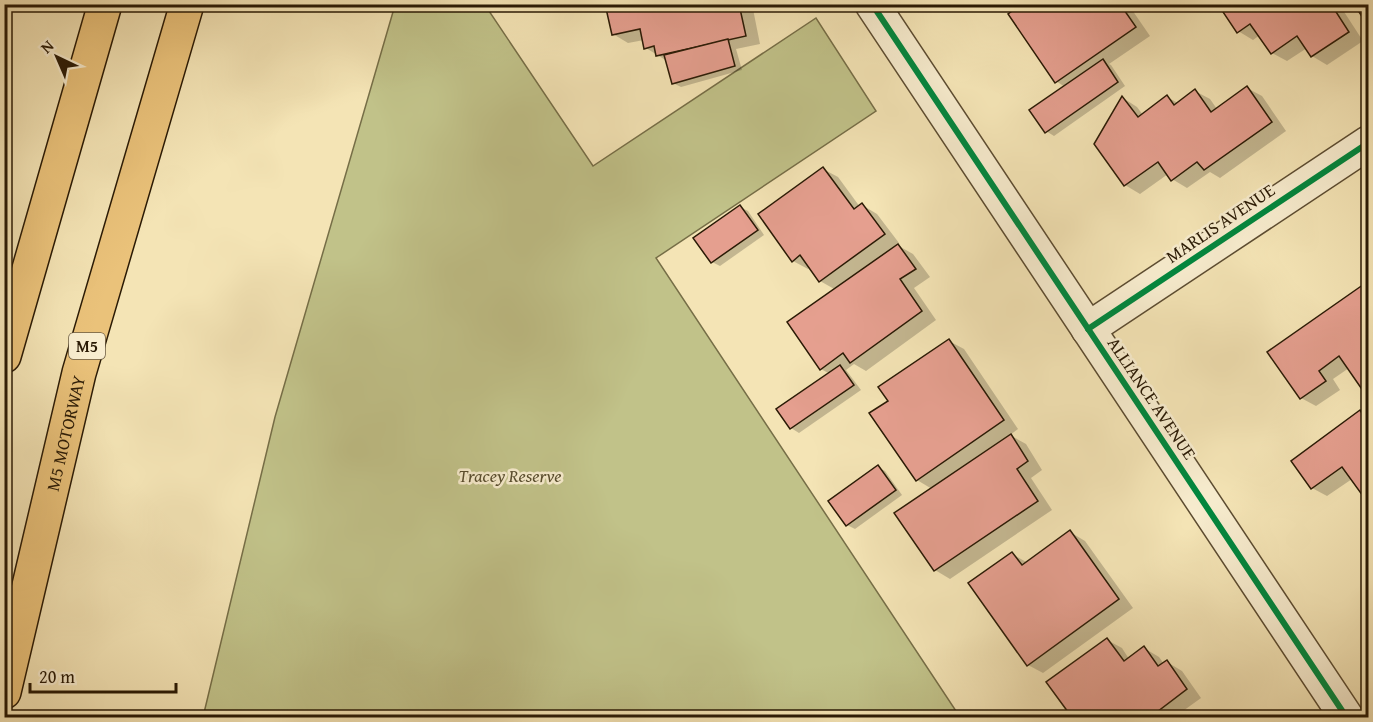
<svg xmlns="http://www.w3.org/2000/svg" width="1373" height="722" font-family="'Gentium Book Plus',serif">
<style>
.green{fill:#c1c289;stroke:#766e47;stroke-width:1.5}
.shadow{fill:#0003}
.building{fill:#e59f8f;stroke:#2a1a05;stroke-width:1.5}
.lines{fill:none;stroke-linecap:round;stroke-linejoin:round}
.minor-casing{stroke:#5c4c31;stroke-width:36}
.highway-casing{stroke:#2a1a05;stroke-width:36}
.minor{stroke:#f8edcf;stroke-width:33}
.highway{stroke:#eac27a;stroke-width:33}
.cycleway-casing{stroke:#f8edcf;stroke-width:10}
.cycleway{stroke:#00873e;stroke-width:6}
.labels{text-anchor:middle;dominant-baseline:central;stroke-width:5;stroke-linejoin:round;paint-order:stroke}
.shield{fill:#f8edcf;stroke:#685942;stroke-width:1.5}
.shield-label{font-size:16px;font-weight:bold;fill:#2a1a05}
.street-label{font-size:18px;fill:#2a1a05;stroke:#f8edcf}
.park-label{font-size:18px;font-style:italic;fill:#574c2d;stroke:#f8edcf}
</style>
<rect width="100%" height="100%" fill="#f4e4b5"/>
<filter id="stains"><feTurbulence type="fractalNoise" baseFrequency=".00333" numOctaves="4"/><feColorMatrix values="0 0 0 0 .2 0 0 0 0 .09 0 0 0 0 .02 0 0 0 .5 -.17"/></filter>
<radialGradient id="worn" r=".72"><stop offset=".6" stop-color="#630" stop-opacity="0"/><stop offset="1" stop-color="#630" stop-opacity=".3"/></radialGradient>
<polygon class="green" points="395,5 485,5 593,166 816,18 876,111 656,258 960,717 203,717 275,417"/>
<g class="shadow">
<polygon points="606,4 752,4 760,44 736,49 742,70 681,87 673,83 667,61 646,48 644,40 628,43 613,34"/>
<polygon points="1025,4 1128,4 1150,36 1109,64 1111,65 1125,86 1054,136 1046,131 1065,87 1056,81"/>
<polygon points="1229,4 1339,4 1363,41 1327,65 1312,56 1307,48 1287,61 1272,53 1260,35 1253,40 1238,31"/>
<polygon points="1247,88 1262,96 1286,131 1220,178 1210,172 1187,188 1172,179 1168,174 1140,194 1125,185 1096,144 1123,98 1137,107 1143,115 1167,97 1178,103 1195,91 1210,99 1217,109"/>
<polygon points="823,169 838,177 860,207 862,205 877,214 899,243 897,245 913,254 930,277 914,288 936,320 866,371 854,364 846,370 861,390 799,433 791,428 830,374 821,369 836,290 820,281 810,267 808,269 793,261"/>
<polygon points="740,207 748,211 764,235 720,266 712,262"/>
<polygon points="1367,284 1368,285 1368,396 1349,368 1333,379 1340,390 1316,406 1301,398"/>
<polygon points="949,341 964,349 1018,429 1010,435 1026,444 1042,470 1031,478 1052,510 950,579 935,570 932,489 917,480 890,401"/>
<polygon points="1360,412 1368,417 1368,501 1352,479 1327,496 1312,488"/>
<polygon points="878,467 885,471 902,495 855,529 847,525"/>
<polygon points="1070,532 1085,541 1133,608 1043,673 1028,665 1012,554 1028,563"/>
<polygon points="1107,640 1122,648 1129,659 1144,648 1159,657 1164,664 1167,662 1182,671 1201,698 1183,711 1194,718 1064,718 1070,713"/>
</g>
<g class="building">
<polygon points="605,4 739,4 746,36 656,56 654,46 644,49 640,29 612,35"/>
<polygon points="1022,4 1120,4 1136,27 1055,83 1008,14"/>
<polygon points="1227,4 1331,4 1349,32 1311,57 1297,36 1271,54 1250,24 1237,33 1221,9"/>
<polygon points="1354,4 1368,4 1368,22 1366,23"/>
<polygon points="728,39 735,66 672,84 664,55"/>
<polygon points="1103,59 1118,82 1045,133 1029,110"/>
<polygon points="1247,86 1272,122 1204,170 1197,162 1171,181 1158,162 1124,186 1094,144 1122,96 1138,117 1167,95 1174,105 1195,89 1211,112"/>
<polygon points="823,167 854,209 862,203 885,234 819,282 800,255 792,262 758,214"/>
<polygon points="740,205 758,230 711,263 693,238"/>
<polygon points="898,244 916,269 900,279 922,311 850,363 843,353 820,370 787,322"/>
<polygon points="1367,282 1368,284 1368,398 1339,356 1319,371 1326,381 1300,399 1267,352"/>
<polygon points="949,339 1004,420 916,481 869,413 888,401 878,387"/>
<polygon points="840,365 854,385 790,429 776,409"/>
<polygon points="1360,410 1368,423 1368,503 1342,467 1311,489 1291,461"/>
<polygon points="1011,434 1028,461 1017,469 1038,501 934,571 894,513"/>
<polygon points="878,465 896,490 846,526 828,501"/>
<polygon points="1070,530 1119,599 1027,666 968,583 1012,552 1022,565"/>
<polygon points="1107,638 1124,661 1144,646 1158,666 1167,660 1187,689 1149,718 1061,718 1068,712 1046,682"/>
<polygon points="1186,711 1190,718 1177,718"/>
</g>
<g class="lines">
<defs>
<g id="minor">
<polyline points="872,4 1347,718"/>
<polyline points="1088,329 1368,143"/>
</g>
<g id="highway">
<polyline points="4,356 105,4"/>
<path id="s1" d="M4,692L79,373L187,4"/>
</g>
</defs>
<use href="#minor" class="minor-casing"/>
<use href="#highway" class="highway-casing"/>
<use href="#minor" class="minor"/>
<use href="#highway" class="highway"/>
<defs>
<g id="cycleway">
<polyline points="872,4 1347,718"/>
<polyline points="1088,329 1368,143"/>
</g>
</defs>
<use href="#cycleway" class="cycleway-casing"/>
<use href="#cycleway" class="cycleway"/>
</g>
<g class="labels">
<rect class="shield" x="69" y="333" width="36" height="26" rx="4.5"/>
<g class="shield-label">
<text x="87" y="346">M5</text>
</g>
<g class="street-label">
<text transform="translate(1220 223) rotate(-34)">MARLIS AVENUE</text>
<text transform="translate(1152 398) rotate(56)">ALLIANCE AVENUE</text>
<text stroke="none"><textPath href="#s1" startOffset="266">M5 MOTORWAY</textPath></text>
</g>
<g class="park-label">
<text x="510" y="475">Tracey Reserve</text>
</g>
</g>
<rect width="1373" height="722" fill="none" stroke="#f4e4b5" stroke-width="24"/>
<rect x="6" y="6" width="1361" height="710" fill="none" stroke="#2a1a05" stroke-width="3"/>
<rect x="12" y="12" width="1349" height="698" fill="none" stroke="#2a1a05" stroke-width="1.5"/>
<g transform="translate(57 57) rotate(316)" stroke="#f8edcf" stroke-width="4.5" paint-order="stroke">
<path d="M0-4.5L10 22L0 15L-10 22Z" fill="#2a1a05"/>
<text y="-9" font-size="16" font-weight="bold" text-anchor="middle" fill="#2a1a05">N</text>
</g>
<path d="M30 683v9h146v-9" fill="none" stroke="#2a1a05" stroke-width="3"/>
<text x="39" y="683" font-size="18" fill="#2a1a05" stroke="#f8edcf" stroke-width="4.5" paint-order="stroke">20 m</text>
<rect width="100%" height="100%" filter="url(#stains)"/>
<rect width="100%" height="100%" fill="url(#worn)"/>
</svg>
